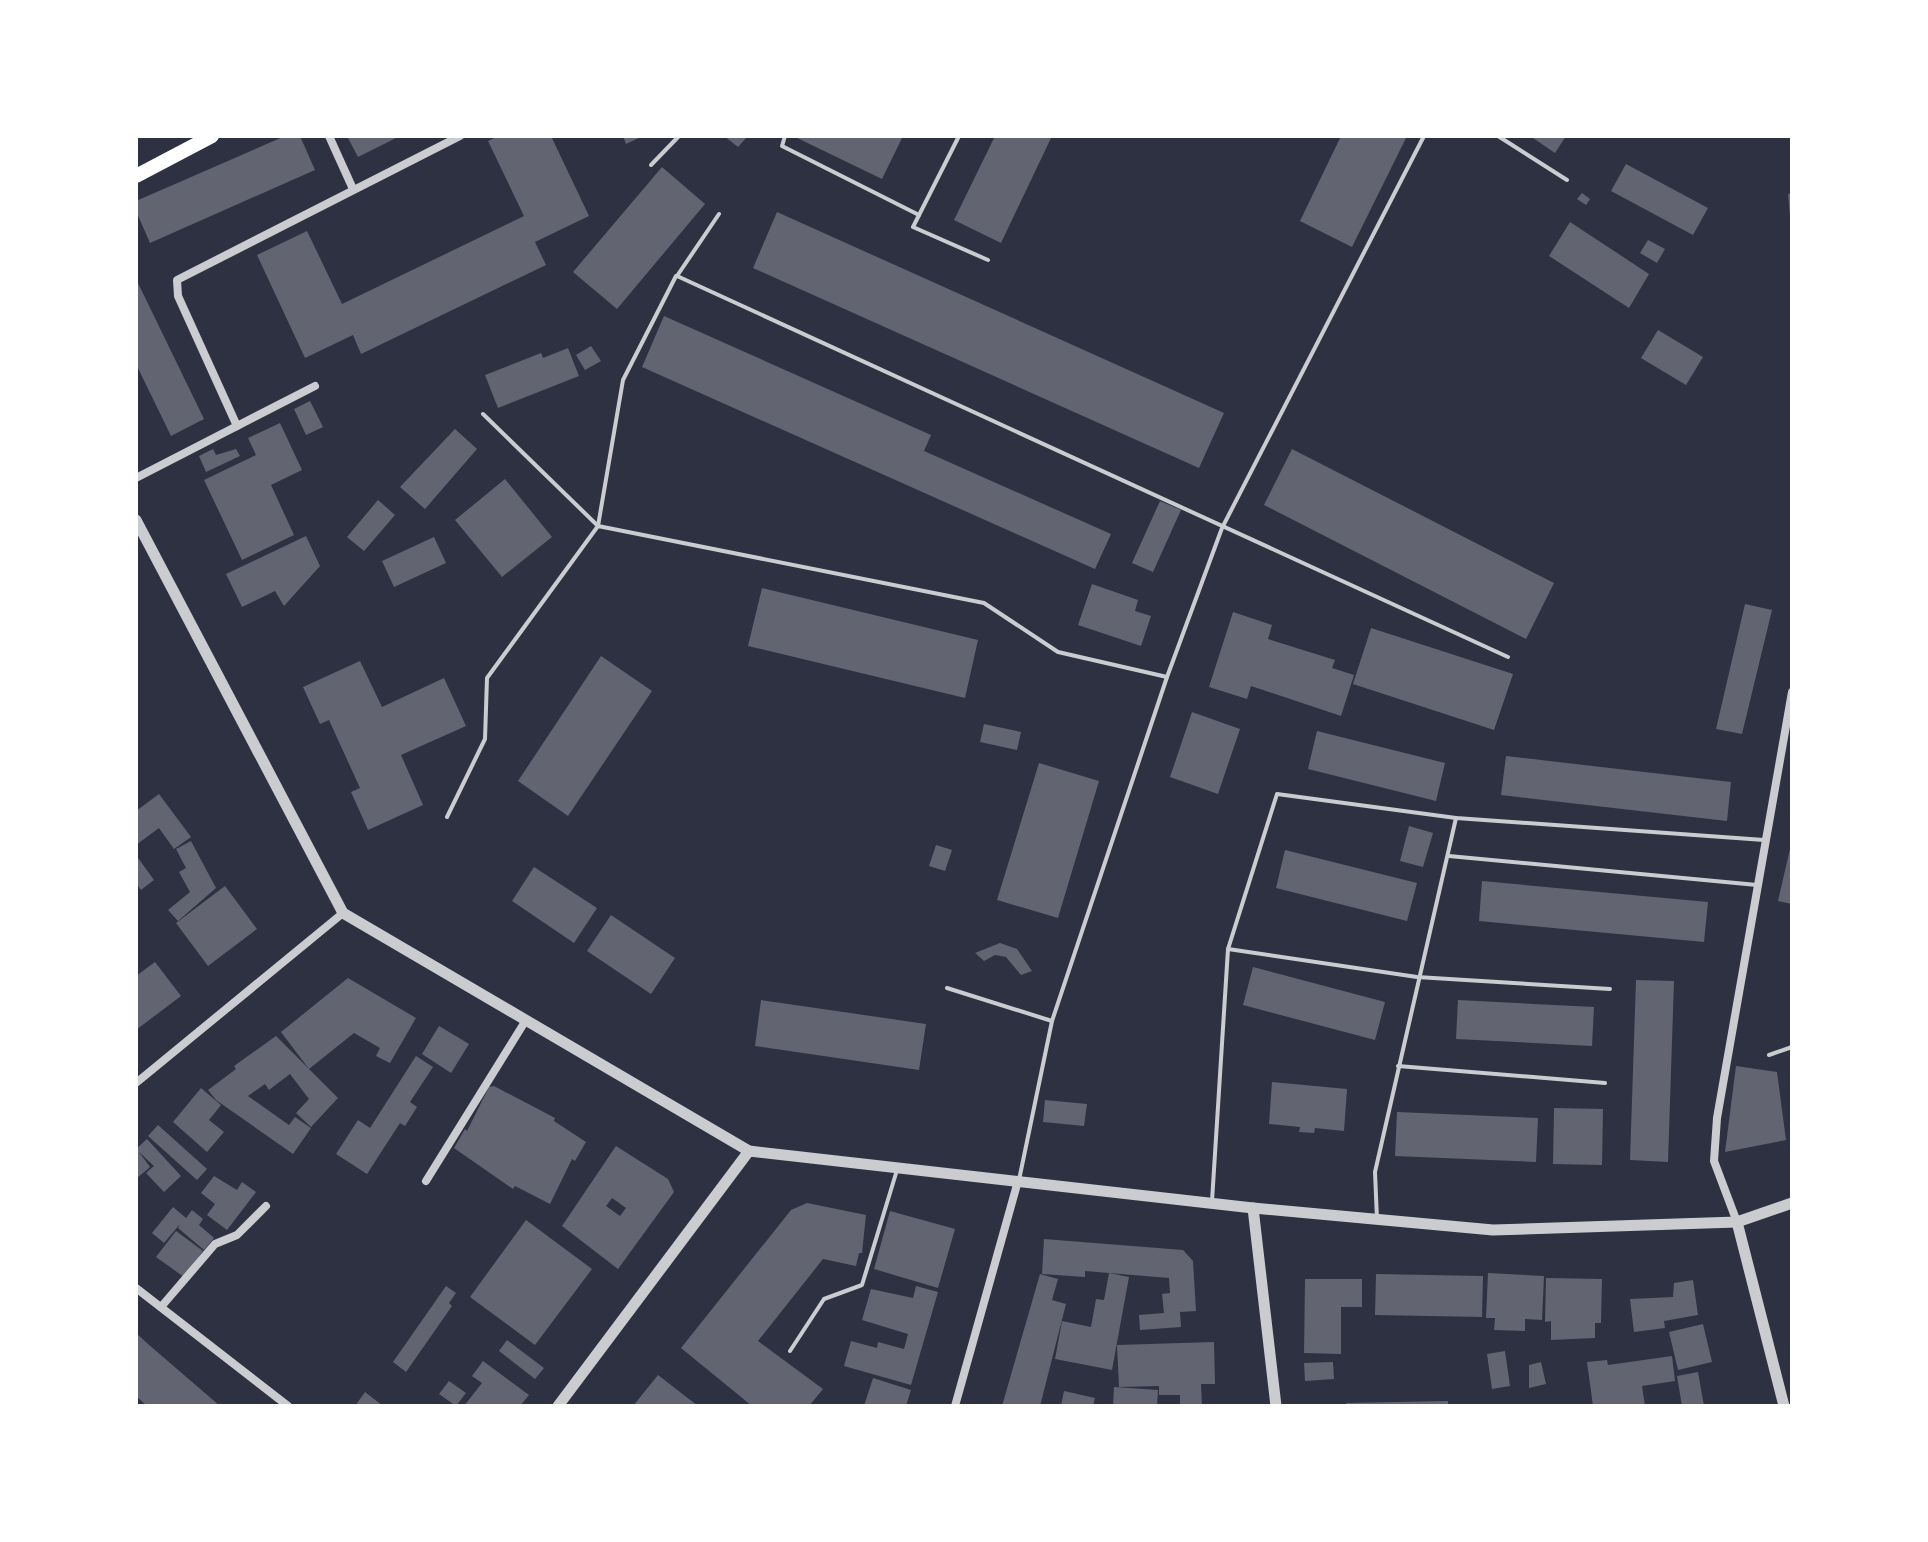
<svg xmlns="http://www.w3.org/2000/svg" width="1928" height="1542" font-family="Inter,sans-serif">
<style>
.building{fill:#626471;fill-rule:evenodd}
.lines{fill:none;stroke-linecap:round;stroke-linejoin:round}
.service{stroke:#caccd0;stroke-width:4}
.minor{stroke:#caccd0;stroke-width:8}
.tertiary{stroke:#caccd0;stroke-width:11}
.primary{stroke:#fff;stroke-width:14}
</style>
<rect width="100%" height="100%" fill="#2d3142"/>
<g class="building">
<polygon points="285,136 300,136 315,170 150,243 136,211 136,201"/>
<polygon points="347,136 400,136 358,157"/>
<polygon points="498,136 551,136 589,216 535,242 546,265 361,354 353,335 305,358 257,255 307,231 342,304 524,216 488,141"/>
<polygon points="623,136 643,136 626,144"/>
<polygon points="724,136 748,136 738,147"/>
<polygon points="793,136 903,136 882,179"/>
<polygon points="995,136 1052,136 1001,243 954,220"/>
<polygon points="1341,136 1407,136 1352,247 1300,221"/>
<polygon points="1530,136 1566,136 1555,153"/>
<polygon points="1626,164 1708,208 1693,235 1611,191"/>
<polygon points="662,167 705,204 617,309 573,272"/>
<polygon points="1582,193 1590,199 1586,205 1577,199"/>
<polygon points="1792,193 1792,216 1790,216 1788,194"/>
<polygon points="777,212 1224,413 1199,468 753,268"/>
<polygon points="1570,222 1649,274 1629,308 1549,256"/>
<polygon points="1648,240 1665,249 1657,263 1640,253"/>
<polygon points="136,279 204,419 171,436 136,364"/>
<polygon points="664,316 931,435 924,451 1111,534 1095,569 642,367"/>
<polygon points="1658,330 1703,357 1686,385 1641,358"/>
<polygon points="591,346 601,361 585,370 576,355"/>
<polygon points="568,348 579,376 498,408 485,375 541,353 543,358"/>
<polygon points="310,401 323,427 306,435 294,409"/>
<polygon points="280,423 302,470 271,485 294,535 242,560 204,480 256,455 248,438"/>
<polygon points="455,429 477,449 425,509 400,487"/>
<polygon points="213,449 216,455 236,449 240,456 206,472 199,456"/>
<polygon points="1292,449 1554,583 1526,639 1264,505"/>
<polygon points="505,479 552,537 502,577 455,520"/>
<polygon points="378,500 395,515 364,551 347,537"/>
<polygon points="1160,501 1181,510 1153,572 1132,563"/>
<polygon points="306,536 320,566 284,606 275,591 242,607 226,574"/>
<polygon points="434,537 446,563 394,587 382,561"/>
<polygon points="1092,584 1138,600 1135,611 1151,616 1141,646 1078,625"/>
<polygon points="762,588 978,640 965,698 748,646"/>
<polygon points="1745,604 1772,610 1742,734 1716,729"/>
<polygon points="1233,612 1272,625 1268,639 1335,660 1332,668 1354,675 1341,716 1251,686 1247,699 1209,687"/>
<polygon points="1371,628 1513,674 1494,730 1353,684"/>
<polygon points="601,656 652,691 568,816 518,781"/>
<polygon points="360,661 382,707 444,678 466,726 401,755 423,805 368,830 351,792 360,788 329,720 320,724 303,687"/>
<polygon points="1192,712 1240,729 1218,794 1170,777"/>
<polygon points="984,724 1021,732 1017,750 980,742"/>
<polygon points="1317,731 1445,763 1436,801 1308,769"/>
<polygon points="1506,756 1731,782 1727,821 1501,795"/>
<polygon points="1039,763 1099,781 1058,918 997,900"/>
<polygon points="159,794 191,837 174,849 159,828 136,845 136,811"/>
<polygon points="1409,826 1433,833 1423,867 1400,861"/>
<polygon points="1792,840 1792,904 1778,901"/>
<polygon points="191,841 216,888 178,921 168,910 190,892 179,872 186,868 176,849"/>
<polygon points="936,845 952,850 945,871 929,866"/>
<polygon points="1285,850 1417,883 1407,921 1276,888"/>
<polygon points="136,855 154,880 141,890 136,883"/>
<polygon points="534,867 597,908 574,943 512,901"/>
<polygon points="1482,881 1708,902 1704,942 1479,921"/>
<polygon points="225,886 257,929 208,966 176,923"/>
<polygon points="611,915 675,958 651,994 587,951"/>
<polygon points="1000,943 1017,949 1032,971 1021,975 1006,957 995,955 984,961 975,953"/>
<polygon points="155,962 181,996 136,1030 136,976"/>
<polygon points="1253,967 1385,1002 1375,1040 1243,1005"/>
<polygon points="348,978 416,1018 390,1063 376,1056 380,1048 354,1033 309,1069 281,1032"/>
<polygon points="1636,980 1674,981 1668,1162 1630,1160"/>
<polygon points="761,1000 926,1024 919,1070 755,1046"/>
<polygon points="1458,1000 1594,1007 1592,1046 1456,1039"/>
<polygon points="439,1026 469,1044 451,1073 422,1054"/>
<polygon points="276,1036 338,1098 311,1127 296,1113 309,1099 290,1074 269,1090 265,1084 248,1096 289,1125 295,1117 311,1128 293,1154 216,1100 208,1090 236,1069 234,1066"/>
<polygon points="416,1056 433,1067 410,1102 417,1107 405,1126 400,1123 367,1174 336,1154 358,1120 370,1128"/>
<polygon points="1736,1066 1777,1072 1786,1140 1725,1152"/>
<polygon points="1272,1082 1347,1089 1344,1131 1315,1128 1314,1133 1299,1132 1300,1127 1269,1124"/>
<polygon points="494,1086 555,1118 554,1121 586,1142 575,1161 572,1159 550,1204 515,1186 513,1189 454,1148 465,1129 467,1131 489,1087"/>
<polygon points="201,1088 221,1105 209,1120 224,1132 207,1152 173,1122"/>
<polygon points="1045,1100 1087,1104 1084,1126 1043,1122"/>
<polygon points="1554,1108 1603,1109 1602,1165 1553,1164"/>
<polygon points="1397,1112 1538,1118 1536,1162 1395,1156"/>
<polygon points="158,1125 207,1169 197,1180 148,1136"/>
<polygon points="147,1139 181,1176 164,1192 146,1173 154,1166 139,1152 150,1167 136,1179 136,1149"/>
<path d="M616,1146L668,1179L674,1192L618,1269L562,1226ZM612,1198L626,1208L620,1216L606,1206Z"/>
<polygon points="214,1176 237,1190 242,1182 256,1192 227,1230 207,1215 215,1204 201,1193"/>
<polygon points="807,1203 866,1215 862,1253 859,1253 856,1266 823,1259 758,1341 823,1389 809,1406 752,1406 681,1348 791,1210"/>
<polygon points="173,1207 186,1218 192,1210 203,1219 199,1225 214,1238 204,1250 178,1228 180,1224 164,1243 152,1233"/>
<polygon points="890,1211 955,1229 938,1288 874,1269"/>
<polygon points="526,1220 592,1269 535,1345 470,1297"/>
<polygon points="176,1231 203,1251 184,1277 156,1257"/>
<polygon points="1044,1239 1183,1250 1193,1261 1196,1311 1180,1312 1181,1327 1140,1330 1139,1315 1164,1313 1162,1294 1170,1293 1169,1278 1085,1271 1085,1277 1042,1274"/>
<polygon points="1109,1273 1129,1277 1112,1370 1055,1359 1062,1321 1091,1327 1096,1299 1104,1300"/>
<polygon points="1488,1273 1544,1276 1542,1320 1525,1319 1525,1331 1494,1330 1495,1318 1486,1318"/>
<polygon points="1040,1274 1058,1279 1052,1300 1066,1304 1040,1406 1002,1406"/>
<polygon points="1376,1274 1483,1276 1482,1317 1375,1315"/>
<polygon points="1546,1278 1602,1279 1601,1323 1595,1323 1595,1338 1551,1340 1551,1321 1545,1322"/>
<polygon points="1305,1279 1362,1279 1362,1307 1341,1307 1341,1354 1304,1353"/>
<polygon points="1693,1280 1698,1315 1664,1321 1665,1328 1634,1332 1630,1299 1673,1297 1674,1283"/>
<polygon points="446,1286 456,1293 449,1303 452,1306 406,1372 393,1362"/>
<polygon points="916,1286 938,1292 911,1385 844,1366 851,1341 877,1348 878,1342 904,1349 908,1334 862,1320 871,1289 913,1298"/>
<polygon points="1703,1324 1712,1362 1678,1370 1669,1332"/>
<polygon points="136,1333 148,1344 220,1406 147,1406 136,1396"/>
<polygon points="507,1340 544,1368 535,1379 499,1351"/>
<polygon points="1214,1342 1215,1384 1201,1384 1202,1406 1180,1406 1180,1395 1159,1395 1159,1386 1119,1387 1117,1345"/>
<polygon points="1505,1351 1510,1386 1492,1389 1487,1354"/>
<polygon points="1672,1356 1675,1381 1642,1386 1645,1406 1593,1406 1587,1362 1607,1360 1608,1365"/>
<polygon points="483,1361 529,1395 520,1406 464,1406 482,1383 472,1376"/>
<polygon points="1333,1362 1334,1379 1305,1381 1304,1363"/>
<polygon points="1541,1362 1546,1384 1529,1388 1529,1365"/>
<polygon points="1698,1372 1704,1406 1682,1406 1677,1376"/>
<polygon points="658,1375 698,1406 633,1406"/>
<polygon points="873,1378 911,1390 906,1406 864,1406"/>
<polygon points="449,1381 466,1393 456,1406 439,1394"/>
<polygon points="1114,1387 1158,1390 1157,1406 1113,1406"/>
<polygon points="1064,1391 1095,1398 1093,1406 1061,1406"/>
<polygon points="365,1392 383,1406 355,1406"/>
<polygon points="1448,1401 1448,1406 1346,1406 1346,1403"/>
</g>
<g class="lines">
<g class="service">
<polyline points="785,136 782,146 919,215"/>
<polyline points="959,136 913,227 988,260"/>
<polyline points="1498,136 1567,180"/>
<polyline points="651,165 679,136"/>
<polyline points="719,214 677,276 1508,657"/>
<polyline points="483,414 598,526"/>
<polyline points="598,526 623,380 676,276"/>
<polyline points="447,817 485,739 487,678 598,526 984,603 1058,652 1167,677"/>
<polyline points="1449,856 1757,885"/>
<polyline points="1228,949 1417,977 1610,989"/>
<polyline points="947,988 1052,1021"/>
<polyline points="1769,1055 1792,1047"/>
<polyline points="1398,1066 1605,1083"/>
<polyline points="1019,1180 1052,1021 1167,677 1222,528 1424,136"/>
<polyline points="1212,1201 1228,949 1277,794 1456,818 1764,840"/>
<polyline points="1377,1219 1375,1172 1456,818"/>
<polyline points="790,1351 824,1299 862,1285 897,1170"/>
</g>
<g class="minor">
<polyline points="329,136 353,189"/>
<polyline points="237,426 178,296 177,280 460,136"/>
<polyline points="136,478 315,386"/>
<polyline points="136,1083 343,913"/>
<polyline points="426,1181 526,1020"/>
<polyline points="1737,1222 1714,1161 1717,1118 1792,692"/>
<polyline points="136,1288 288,1406"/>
<polyline points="161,1307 215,1244 237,1235 266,1206"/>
<polyline points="955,1406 1018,1181"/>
</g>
<g class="tertiary">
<polyline points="136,520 343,913 749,1151 1253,1208 1493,1230 1737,1222 1792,1203"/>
<polyline points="1253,1208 1276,1406"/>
<polyline points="1737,1222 1784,1406"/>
<polyline points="558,1406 749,1151"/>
</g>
<polyline class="primary" points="136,176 212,136"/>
</g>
<rect width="1928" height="1542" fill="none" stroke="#ffffff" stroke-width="276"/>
</svg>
